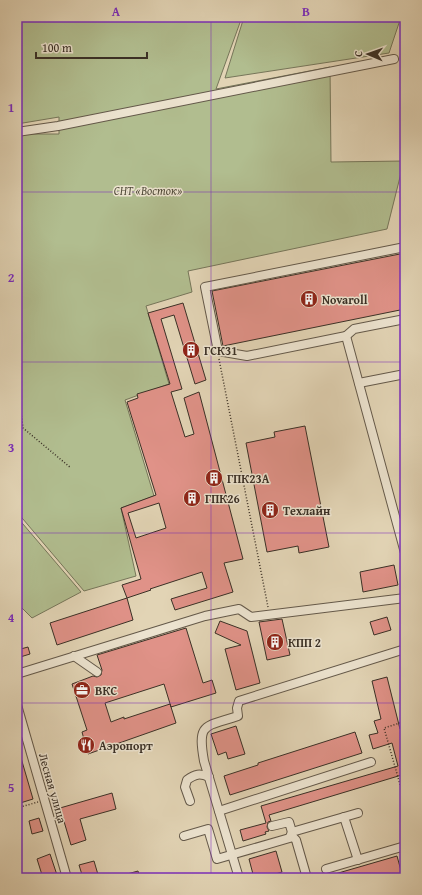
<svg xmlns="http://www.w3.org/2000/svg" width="422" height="895" font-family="'Gentium Book Plus',serif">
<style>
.green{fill:#b1bd8f;stroke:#76765a}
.building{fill:#e09288;stroke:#3a3026;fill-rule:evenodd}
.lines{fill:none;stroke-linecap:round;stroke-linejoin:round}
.minor-casing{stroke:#64594a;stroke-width:10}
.path{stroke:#3a3026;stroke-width:1.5;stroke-dasharray:1 2;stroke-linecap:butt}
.minor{stroke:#ece3cf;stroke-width:8}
.grid{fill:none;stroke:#7b2cbf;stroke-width:1;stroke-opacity:0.55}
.labels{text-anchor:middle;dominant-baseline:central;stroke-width:3;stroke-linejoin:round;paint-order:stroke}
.park-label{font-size:12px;font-style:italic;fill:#524c3b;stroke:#ece3cf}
.poi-label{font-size:12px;font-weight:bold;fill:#3a3026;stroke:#ece3cf;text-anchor:start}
.street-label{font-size:12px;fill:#3a3026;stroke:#ece3cf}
.neatline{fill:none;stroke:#7b2cbf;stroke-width:1.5}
.grid-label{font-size:13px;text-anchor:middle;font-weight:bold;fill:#7b2cbf}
</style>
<rect width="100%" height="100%" fill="#e2d4b5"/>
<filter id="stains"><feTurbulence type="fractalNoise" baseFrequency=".005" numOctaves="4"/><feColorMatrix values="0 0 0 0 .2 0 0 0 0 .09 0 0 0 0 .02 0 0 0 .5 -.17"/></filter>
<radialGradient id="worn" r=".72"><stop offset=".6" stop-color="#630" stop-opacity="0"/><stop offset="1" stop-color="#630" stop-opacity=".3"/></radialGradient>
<g class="green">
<polygon points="17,17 242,17 216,89 330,67 331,162 404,161 387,229 188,271 192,292 146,306 169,384 125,400 154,496 121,508 136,576 84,591 17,512 17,134 59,134 59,117 17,124"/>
<polygon points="244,17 401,17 389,53 225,78"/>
<polygon points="17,517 81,592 32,618 17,603"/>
</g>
<g class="building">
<polygon points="405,253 405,309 223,346 212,291"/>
<path d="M183,303L206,380L195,384L174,315L161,319L182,389L171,392L185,437L194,434L184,398L199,392L243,559L224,563L233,592L175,610L171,599L207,588L202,572L150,589L151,590L127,598L122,585L141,579L121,508L156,495L127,402L138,398L137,394L170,384L148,313ZM159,503L166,528L136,538L128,513Z"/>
<polygon points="305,426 329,547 299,553 298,546 267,552 246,443 275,437 274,432"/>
<polygon points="394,565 398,585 363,592 360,572"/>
<polygon points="127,598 133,620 57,645 50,623"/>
<polygon points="387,617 391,630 374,635 370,622"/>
<polygon points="282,619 290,655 267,660 259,622"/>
<polygon points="220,621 247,631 260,683 236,690 225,649 241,645 215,633"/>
<path d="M186,628L203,683L212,680L216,693L171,707L176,723L88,754L82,732L87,730L72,684L93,676L97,677L101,675L102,670L97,655ZM164,684L171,707L170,704L124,719V717L111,722L105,703Z"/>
<polygon points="28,647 30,654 17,658 17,650"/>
<polygon points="387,677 400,729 403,728 405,734 405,774 269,815 271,821 268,822 267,827 269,831 265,832 266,834 243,841 240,830 266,823 261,806 398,766 392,743 373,749 369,735 378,733 374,721 381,719 372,681"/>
<polygon points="236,726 245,754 228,759 226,752 218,755 211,734"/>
<polygon points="355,732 362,753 230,795 224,776 258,765 258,763"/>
<polygon points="17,751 19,751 33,799 17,804"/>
<polygon points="112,793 116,809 80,819 86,840 71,845 60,808"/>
<polygon points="39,818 43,831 32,834 29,821"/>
<polygon points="276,851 282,872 262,878 254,878 249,859"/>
<polygon points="50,854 58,878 43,878 37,859"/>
<polygon points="397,856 403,878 328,878 328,876"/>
<polygon points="94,861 99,878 83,878 79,865"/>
<polygon points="138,871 140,878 120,878 120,876"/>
</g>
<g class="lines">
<defs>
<g id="minor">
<polyline points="17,132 58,126 394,59"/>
<polyline points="405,247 205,287 218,351 247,356 346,336 405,553"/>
<polyline points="346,336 354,329 405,319"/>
<polyline points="359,383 405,374"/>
<polyline points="74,656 97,672"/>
<polyline points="17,674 205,616 239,609 251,617 405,598"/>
<polyline points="17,705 67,878"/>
<path d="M190,801L185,787L187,780C195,774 200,773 209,777"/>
<polyline points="219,811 371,762"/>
<polyline points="344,817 358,860"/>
<polyline points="272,826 289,822 292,832"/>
<polyline points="184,836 208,829 217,859 293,837 296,840 307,878"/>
<polyline points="290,837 292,832 358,813"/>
<polyline points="326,869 405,846"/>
<path d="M239,878L204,761C197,722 205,727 238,716L237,708L239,701L405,649"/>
</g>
</defs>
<use href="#minor" class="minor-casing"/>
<g class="path">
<polyline points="17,251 21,268 17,289"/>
<polyline points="219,359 268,607"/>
<polyline points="17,380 23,428 71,468"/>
<polyline points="403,722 384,728 405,802"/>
<polyline points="17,808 38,802"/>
</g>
<use href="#minor" class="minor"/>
</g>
<path class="grid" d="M211,17V878M17,192H405M17,362H405M17,533H405M17,703H405"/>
<defs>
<symbol id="building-disc" viewBox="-11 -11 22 22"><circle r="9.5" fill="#8f2418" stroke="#ece3cf"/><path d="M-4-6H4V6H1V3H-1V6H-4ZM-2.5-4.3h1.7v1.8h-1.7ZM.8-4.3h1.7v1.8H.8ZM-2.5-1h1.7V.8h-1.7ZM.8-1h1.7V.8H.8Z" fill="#fff"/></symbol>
<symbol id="office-disc" viewBox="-11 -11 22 22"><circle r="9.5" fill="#8f2418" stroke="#ece3cf"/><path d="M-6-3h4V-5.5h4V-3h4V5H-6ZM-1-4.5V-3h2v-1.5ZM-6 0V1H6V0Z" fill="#fff"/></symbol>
<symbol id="restaurant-disc" viewBox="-11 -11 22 22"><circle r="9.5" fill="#8f2418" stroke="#ece3cf"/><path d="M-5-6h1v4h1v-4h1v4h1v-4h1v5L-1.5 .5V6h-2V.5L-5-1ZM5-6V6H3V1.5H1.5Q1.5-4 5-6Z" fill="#fff"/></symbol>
</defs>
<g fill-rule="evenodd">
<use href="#building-disc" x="299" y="289" width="20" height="20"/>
<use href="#building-disc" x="181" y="340" width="20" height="20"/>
<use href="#building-disc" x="204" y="468" width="20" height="20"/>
<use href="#building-disc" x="182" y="488" width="20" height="20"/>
<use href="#building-disc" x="260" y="500" width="20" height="20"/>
<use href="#building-disc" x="265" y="632" width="20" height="20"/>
<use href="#office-disc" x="72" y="680" width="20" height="20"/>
<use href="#restaurant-disc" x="76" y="735" width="20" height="20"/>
</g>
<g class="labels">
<g class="park-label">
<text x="148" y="190">СНТ «Восток»</text>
</g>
<g class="poi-label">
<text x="322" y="299">Novaroll</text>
<text x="204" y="350">ГСК31</text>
<text x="227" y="478">ГПК23А</text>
<text x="205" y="498">ГПК26</text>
<text x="283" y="510">Техлайн</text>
<text x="288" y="642">КПП 2</text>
<text x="95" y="690">ВКС</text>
<text x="99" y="745">Аэропорт</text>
</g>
<g class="street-label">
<text transform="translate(53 788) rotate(74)">Лесная улица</text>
</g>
</g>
<rect width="422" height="895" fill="none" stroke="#e2d4b5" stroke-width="44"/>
<g transform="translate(368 54) rotate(272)" stroke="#ece3cf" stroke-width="3" paint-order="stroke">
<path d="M0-3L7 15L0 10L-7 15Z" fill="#3a3026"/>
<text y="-6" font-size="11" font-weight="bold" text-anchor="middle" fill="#3a3026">С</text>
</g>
<path d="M36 52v6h111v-6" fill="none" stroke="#3a3026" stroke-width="2"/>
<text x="42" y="52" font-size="12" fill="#3a3026" stroke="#ece3cf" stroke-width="3" paint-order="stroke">100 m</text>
<rect x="22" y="22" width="378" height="851" class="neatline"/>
<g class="grid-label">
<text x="116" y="16">A</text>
<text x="306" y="16">B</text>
<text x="11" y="112">1</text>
<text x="11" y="282">2</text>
<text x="11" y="452">3</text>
<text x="11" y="622">4</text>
<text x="11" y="792">5</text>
</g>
<rect width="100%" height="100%" filter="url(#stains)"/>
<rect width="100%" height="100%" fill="url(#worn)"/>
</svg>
